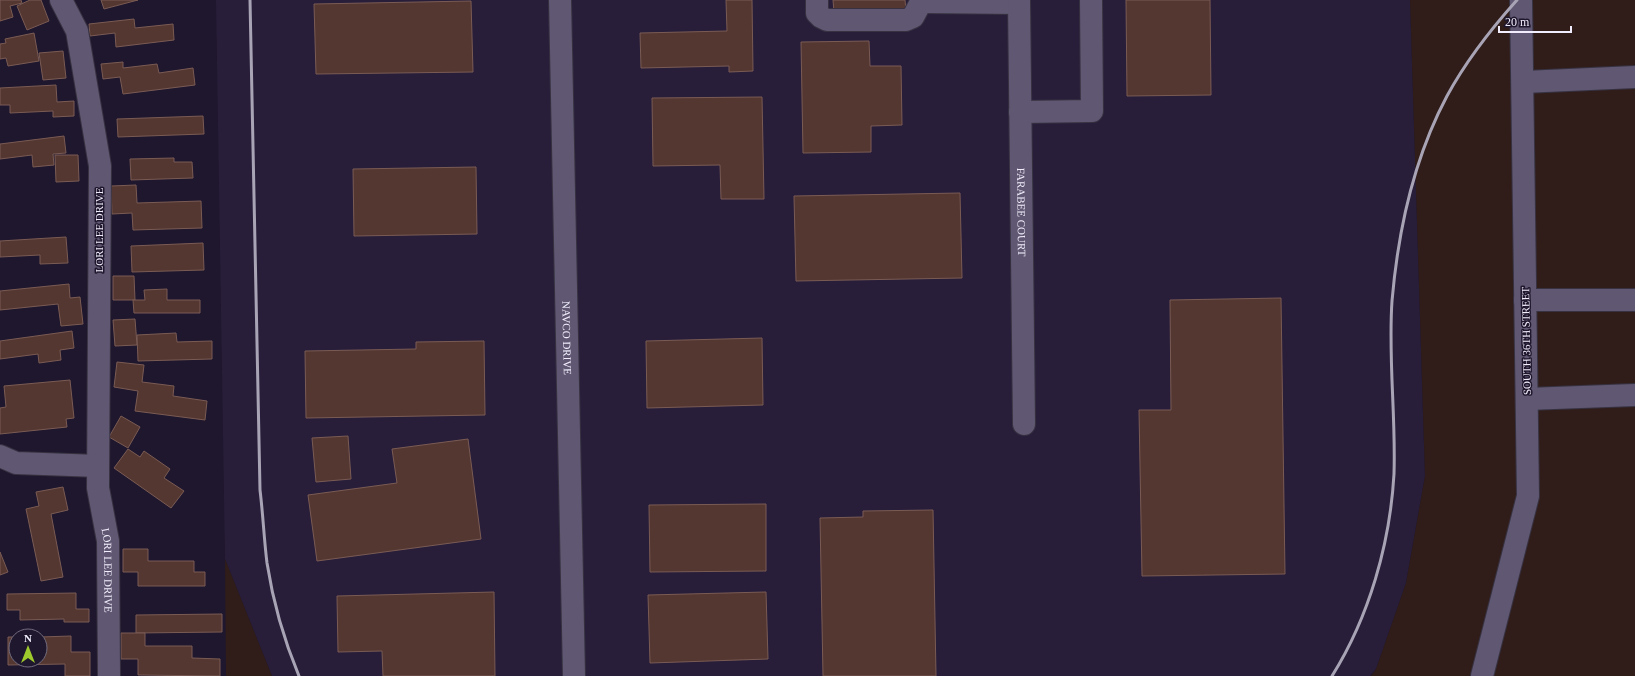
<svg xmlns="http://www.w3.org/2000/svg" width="1635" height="676" font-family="Georgia,serif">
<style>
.built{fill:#281e3a}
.industrial{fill:#301d1a}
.building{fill:#543731;stroke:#7a5b54}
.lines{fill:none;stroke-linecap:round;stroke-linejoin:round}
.minor-casing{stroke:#373242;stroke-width:24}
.minor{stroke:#605872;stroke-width:22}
.rail{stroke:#a9a4b5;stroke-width:3}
.labels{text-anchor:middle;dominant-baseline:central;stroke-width:3;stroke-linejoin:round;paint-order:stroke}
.street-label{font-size:11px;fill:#f1edfc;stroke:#1f172d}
</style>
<rect width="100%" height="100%" fill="#1f172d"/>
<polygon class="built" points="216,0 1410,0 1425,476 1406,583 1376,669 1370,676 272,676 225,559"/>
<g class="industrial">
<polygon points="1410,0 1635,0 1635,676 1371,676 1376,669 1406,583 1425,476"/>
<polygon points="225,559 272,676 226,676"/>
</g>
<g class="building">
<polygon points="0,0 21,0 22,3 10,6 13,17 0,21"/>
<polygon points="30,0 41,0 49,21 27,30 17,6"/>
<polygon points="101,0 138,0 104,9"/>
<polygon points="726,0 752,0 753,71 729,72 729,66 641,68 640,33 727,31"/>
<polygon points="833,0 905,0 906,11 834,12"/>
<polygon points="1126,0 1210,0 1211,95 1127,96"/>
<polygon points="471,1 473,72 316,74 314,4"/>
<polygon points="134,19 135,28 173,24 174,40 116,47 115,33 90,36 89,24"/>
<polygon points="34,33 39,61 8,66 6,58 0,59 0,44 6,43 5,39"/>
<polygon points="869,41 870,66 901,66 902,125 871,126 871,152 803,153 801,42"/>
<polygon points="63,51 66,78 43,80 39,53"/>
<polygon points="123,62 123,68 157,64 159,73 193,68 195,85 123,94 120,77 103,79 101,64"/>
<polygon points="56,85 57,102 74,101 74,116 53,117 53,111 10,113 10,105 0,105 0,88"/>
<polygon points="762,97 764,199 721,199 720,165 653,166 652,98"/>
<polygon points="203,116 204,134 118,137 117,119"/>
<polygon points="64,136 66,153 53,154 54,165 33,167 32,155 0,159 0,144"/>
<polygon points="55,155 78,155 79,181 56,182"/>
<polygon points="174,158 174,162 192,162 193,178 131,180 130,159"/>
<polygon points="476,167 477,234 354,236 353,169"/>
<polygon points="136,185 137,203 201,201 202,228 133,230 132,213 112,214 111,186"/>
<polygon points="960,193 962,278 796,281 794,196"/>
<polygon points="66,237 68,263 40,264 40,255 0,257 0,241"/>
<polygon points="203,243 204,270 132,272 131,246"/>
<polygon points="113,276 134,276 135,300 113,300"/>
<polygon points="69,284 70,298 80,297 83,324 61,326 58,304 0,310 0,291"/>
<polygon points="167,289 167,300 200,300 200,313 134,313 133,300 145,300 144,290"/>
<polygon points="1281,298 1285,574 1142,576 1139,410 1171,410 1170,300"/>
<polygon points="135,319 137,345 115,346 113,320"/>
<polygon points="72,331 74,348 60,350 61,360 39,363 38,354 0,359 0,341"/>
<polygon points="176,333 177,342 212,341 212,359 138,361 137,335"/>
<polygon points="762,338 763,405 647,408 646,341"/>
<polygon points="484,341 485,415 306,418 305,351 416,349 416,342"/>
<polygon points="117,362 144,365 142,382 174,386 173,396 207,401 205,420 135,411 138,391 114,387"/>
<polygon points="70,380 74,418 66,419 67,427 0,434 0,408 6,407 4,386"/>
<polygon points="121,416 140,427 128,448 109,437"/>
<polygon points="348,436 351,479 316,482 312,438"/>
<polygon points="468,439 481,539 317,561 308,495 397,483 392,449"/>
<polygon points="128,449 140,457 144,451 170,469 164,478 184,491 171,508 114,468"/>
<polygon points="63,487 68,510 51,514 63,577 41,581 26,509 39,506 36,492"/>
<polygon points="766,504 766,571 650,572 649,505"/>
<polygon points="933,510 936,676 823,676 820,518 863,517 863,511"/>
<polygon points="123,549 148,549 148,561 194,561 194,572 205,572 205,586 138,586 138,572 123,572"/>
<polygon points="0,552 8,572 0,575"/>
<polygon points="494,592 495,676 383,676 382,651 338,652 337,596"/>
<polygon points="766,592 768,659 650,663 648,595"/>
<polygon points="76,593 76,609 89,609 89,622 64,622 64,619 20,620 20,610 7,610 7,594"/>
<polygon points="222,614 222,632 136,633 136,615"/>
<polygon points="121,633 145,633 145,646 192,646 192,658 220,659 220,676 138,675 138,659 121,659"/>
<polygon points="71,636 71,652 90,652 90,676 65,676 65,664 8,665 8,637 16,637 16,660 40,660 40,637"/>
</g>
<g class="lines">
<defs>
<g id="minor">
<path id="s1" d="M61,0L77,31L100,166L98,488L108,541L109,676"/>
<path id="s2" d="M560,0L574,676"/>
<polyline points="817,0 817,13 821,17 827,20 906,20 913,17 921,2"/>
<polyline points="921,0 921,2 1019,3"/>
<path id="s3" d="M1019,0L1024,424"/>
<polyline points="1523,82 1635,77"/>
<polyline points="1020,112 1092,111 1091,0"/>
<polyline points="1525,300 1635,300"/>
<polyline points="1527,399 1635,395"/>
<polyline points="0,456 16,463 98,466"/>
<polyline points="1482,676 1528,496 1521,0"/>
</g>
</defs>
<use href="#minor" class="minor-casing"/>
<use href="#minor" class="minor"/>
<g class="rail">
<path d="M250,0L260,490C263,514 264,539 267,563C273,602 284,640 299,676"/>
<path d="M1332,676C1369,617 1390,544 1394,474C1396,416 1388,358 1392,301C1398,231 1414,158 1447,96C1466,61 1491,29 1517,0"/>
</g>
</g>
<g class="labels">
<g class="street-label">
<text stroke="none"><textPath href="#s3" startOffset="212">FARABEE COURT</textPath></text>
<text transform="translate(99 230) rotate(-90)">LORI LEE DRIVE</text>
<text stroke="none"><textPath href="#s2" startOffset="338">NAVCO DRIVE</textPath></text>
<text transform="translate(1526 341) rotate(-91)">SOUTH 36TH STREET</text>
<text stroke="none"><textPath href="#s1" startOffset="577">LORI LEE DRIVE</textPath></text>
</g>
</g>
<g transform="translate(28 648)"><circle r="19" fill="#1f172d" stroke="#736d80"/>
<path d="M0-3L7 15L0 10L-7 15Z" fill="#9fca2d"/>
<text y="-6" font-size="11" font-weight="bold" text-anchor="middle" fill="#f1edfc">N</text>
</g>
<path d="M1499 26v6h72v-6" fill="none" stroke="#f1edfc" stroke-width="2"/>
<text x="1505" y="26" font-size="12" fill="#f1edfc" stroke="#1f172d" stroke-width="3" paint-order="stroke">20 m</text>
</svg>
